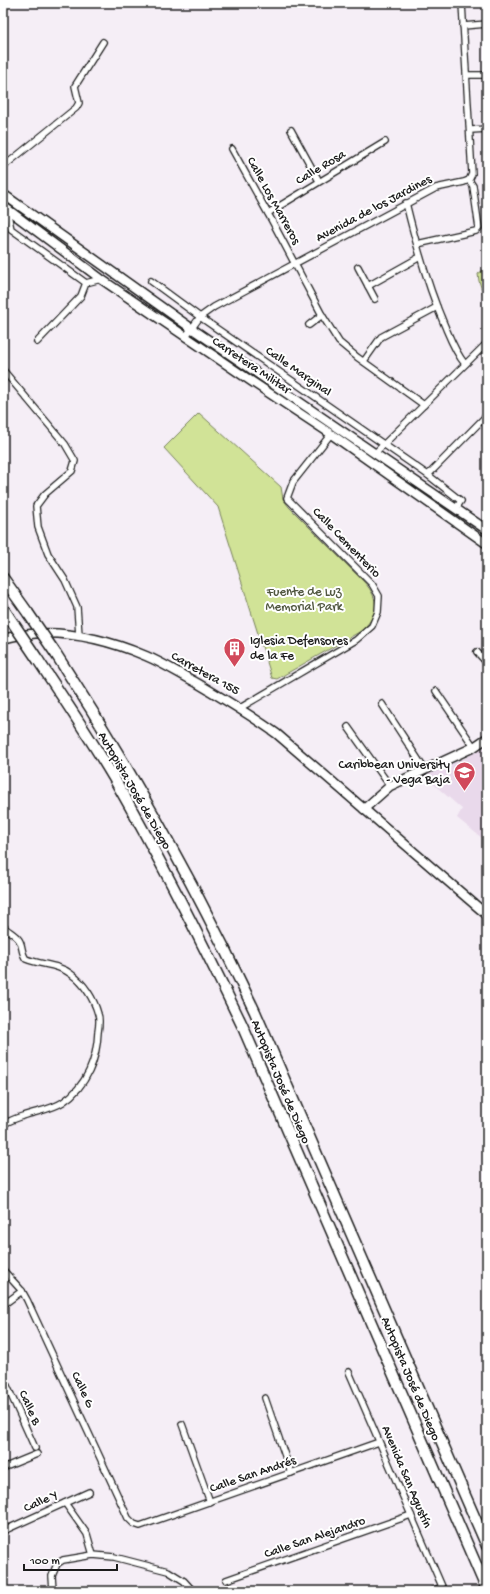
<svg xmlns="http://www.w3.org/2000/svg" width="490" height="1594" font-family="'Gochi Hand',sans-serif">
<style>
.built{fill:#e9d9eb}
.green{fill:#d1e397;stroke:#76805a}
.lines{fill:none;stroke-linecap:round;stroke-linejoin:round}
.street-casing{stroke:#1c1c1c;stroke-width:8}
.secondary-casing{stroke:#1c1c1c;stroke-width:11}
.highway-casing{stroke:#1c1c1c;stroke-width:13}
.street{stroke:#fff;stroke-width:5.5}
.secondary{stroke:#fff;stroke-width:8}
.highway{stroke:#fff;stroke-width:10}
.highway-bridge-casing{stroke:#1c1c1c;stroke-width:13;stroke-linecap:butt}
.highway-bridge{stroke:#fff;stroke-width:10}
.labels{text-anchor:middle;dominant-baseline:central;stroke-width:4;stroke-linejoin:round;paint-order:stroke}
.street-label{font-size:13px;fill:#1c1c1c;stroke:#fff}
.park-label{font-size:13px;fill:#525841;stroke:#fff}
.poi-label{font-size:13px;fill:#1c1c1c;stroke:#fff;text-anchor:start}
</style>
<rect width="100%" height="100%" fill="#f5eef6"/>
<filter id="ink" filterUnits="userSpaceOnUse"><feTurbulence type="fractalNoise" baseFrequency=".025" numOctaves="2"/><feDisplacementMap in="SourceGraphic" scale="8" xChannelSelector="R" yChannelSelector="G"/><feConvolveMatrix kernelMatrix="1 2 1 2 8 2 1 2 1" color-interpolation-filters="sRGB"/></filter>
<g filter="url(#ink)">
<polygon class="built" points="487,745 487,842 457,818 462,809 423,775 464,759"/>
<g class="green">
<polygon points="487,267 487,306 479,281 478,274"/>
<path d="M199,413L281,487L283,499L289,507L364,582C380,599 379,615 361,631L277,679L272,678L218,507L164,448Z"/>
</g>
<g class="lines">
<defs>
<g id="street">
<polyline points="463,26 487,24"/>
<polyline points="467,75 487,75"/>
<polyline points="291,130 319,181"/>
<polyline points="471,130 487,129"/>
<polyline points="232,149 271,219 322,315 339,342 357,357 424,405"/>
<polyline points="3,167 76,108 79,103 75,86 103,42"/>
<path d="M406,203C416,244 427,285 444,324C450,338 455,352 465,364"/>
<polyline points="7,210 11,229 86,283"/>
<polyline points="268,213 385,142"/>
<polyline points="417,244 476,231 479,228 473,186 469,180"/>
<polyline points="358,267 375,299"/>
<polyline points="151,281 200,317 428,475 461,501 456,508"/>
<polyline points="86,283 101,279"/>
<polyline points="368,286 420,257"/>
<polyline points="309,325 322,315"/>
<polyline points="186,336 200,317 214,307 436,188 464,182 469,180 472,174 462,3"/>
<polyline points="37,342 81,296 86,283"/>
<polyline points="364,361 381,337 437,307"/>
<polyline points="3,370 65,444 75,461 72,471 45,494 36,506 38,527 48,554 65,580 77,607 79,635"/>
<polyline points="375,453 487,343"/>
<polyline points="428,475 487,415"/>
<polyline points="477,652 487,663"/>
<polyline points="436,691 474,747"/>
<polyline points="382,704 425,770"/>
<polyline points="240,708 356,640 372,626 378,612 379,596 372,584 287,498 293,482 331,434"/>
<polyline points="348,727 390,786"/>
<path d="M3,926C7,931 15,934 19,940C23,946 21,953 26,959C41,965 58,964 71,974C84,983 94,999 98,1014C100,1019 99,1026 98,1032C97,1059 87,1086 63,1102C51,1110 36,1111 23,1116C16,1118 10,1121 3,1124"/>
<polyline points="3,1270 22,1291 27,1300 128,1518 134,1524 140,1526 379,1442"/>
<polyline points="3,1305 22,1291"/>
<polyline points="349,1372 444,1591"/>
<polyline points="3,1377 35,1448"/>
<polyline points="265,1398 291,1473"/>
<polyline points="182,1424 210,1502"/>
<polyline points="3,1468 37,1454"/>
<polyline points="65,1503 87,1534 93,1555"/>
<polyline points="3,1531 89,1492"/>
<polyline points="226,1580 411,1515"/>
<polyline points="53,1591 52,1576 57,1564 63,1560 93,1555 114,1557 168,1571 184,1581 193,1591"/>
<polyline points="432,1591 442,1587"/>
</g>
<g id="secondary">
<polyline points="3,194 191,328 487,530"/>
<polyline points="3,206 101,279 251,381 331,434 487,544"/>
<path d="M3,639C51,626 101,637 146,656C163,663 180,674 197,683C224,699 251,715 277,734L487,915"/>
<polyline points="364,809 390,786 474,747 487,738"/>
</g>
<g id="highway">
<polyline points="3,578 28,613"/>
<polyline points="3,608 9,617"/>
<path d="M56,654C131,769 197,888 255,1012L487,1546"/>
<path d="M38,660C64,699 91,739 115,780C161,860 202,942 242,1025L487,1590"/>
</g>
</defs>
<use href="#street" class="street-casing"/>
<use href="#secondary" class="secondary-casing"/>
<use href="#highway" class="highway-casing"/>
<use href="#street" class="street"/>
<use href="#secondary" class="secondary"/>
<use href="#highway" class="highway"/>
<defs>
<g id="highway-bridge">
<polyline points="28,613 56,654"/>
<polyline points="9,617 38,660"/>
</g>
</defs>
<use href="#highway-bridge" class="highway-bridge-casing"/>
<use href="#highway-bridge" class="highway-bridge"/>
</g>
</g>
<defs>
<symbol id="building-pin" viewBox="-11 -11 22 30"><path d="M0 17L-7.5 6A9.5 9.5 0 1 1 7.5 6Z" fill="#d1495b" stroke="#fff"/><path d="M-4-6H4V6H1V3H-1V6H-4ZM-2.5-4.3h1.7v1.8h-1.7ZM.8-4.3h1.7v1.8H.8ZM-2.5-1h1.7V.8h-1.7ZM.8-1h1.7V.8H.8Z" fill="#fff"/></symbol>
<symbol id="university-pin" viewBox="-11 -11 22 30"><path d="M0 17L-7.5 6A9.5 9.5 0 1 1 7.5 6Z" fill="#d1495b" stroke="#fff"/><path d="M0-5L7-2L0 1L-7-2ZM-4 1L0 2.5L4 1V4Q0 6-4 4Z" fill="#fff"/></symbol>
</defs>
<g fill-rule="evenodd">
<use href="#building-pin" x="222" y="636" width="25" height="34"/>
<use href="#university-pin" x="452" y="760" width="25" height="34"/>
</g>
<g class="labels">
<g class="street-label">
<text transform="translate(321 168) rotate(-31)">Calle Rosa</text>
<text transform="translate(273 201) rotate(61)">Calle Los Marreros</text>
<text transform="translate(374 209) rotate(-28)">Avenida de los Jardines</text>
<text transform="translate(251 366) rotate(34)">Carretera Militar</text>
<text transform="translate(298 372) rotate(35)">Calle Marginal</text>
<text transform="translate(346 543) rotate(46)">Calle Cementerio</text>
<text transform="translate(205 674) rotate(29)">Carretera 155</text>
<text transform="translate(134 791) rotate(60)">Autopista José de Diego</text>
<text transform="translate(280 1082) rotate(67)">Autopista José de Diego</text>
<text transform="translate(410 1379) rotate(67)">Autopista José de Diego</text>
<text transform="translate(82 1390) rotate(65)">Calle G</text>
<text transform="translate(29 1408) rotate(66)">Calle B</text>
<text transform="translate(253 1475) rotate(-19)">Calle San Andrés</text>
<text transform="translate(406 1477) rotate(67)">Avenida San Agustín</text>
<text transform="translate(41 1502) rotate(-25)">Calle Y</text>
<text transform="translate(315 1538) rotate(-19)">Calle San Alejandro</text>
</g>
<g class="park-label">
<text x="304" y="592">Fuente de Luz<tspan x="304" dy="15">Memorial Park</tspan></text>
</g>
<g class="poi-label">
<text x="250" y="641">Iglesia Defensores<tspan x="250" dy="15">de la Fe</tspan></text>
<text x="450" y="765" text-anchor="end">Caribbean University<tspan x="450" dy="15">- Vega Baja</tspan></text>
</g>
</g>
<rect width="490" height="1594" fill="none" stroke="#fff" stroke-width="16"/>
<rect x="8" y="8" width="474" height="1578" fill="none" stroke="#1c1c1c" stroke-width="1.5" filter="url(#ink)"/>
<path d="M24 1564v6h93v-6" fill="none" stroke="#1c1c1c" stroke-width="2"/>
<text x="30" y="1564" font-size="12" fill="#1c1c1c" stroke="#ffffff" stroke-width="3" paint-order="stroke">100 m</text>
</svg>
